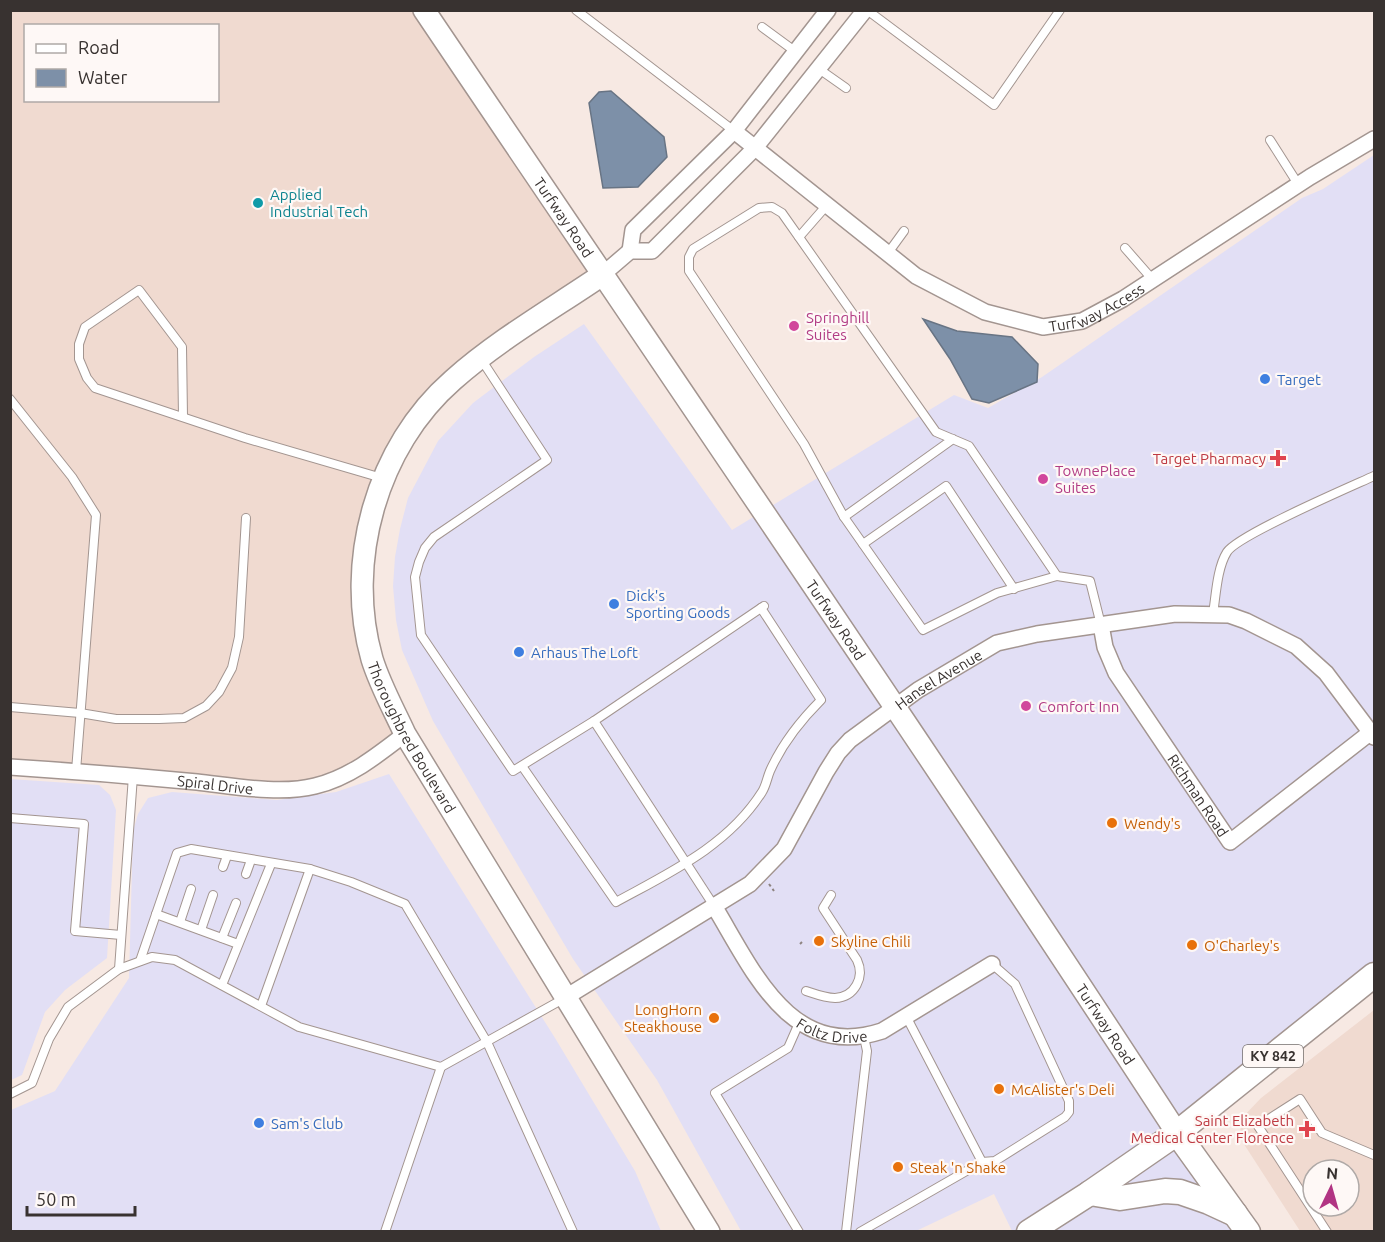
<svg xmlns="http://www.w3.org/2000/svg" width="1385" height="1242" font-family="Ubuntu,sans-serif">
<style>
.commercial{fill:#e2dff5}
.built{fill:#f0dad0;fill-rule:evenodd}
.water{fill:#7d90a8;stroke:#687484;stroke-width:1.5}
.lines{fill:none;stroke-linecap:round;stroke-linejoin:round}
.lane-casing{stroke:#a39590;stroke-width:10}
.street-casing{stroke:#a39590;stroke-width:18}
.secondary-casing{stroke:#a39590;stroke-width:24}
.primary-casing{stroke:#a39590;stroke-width:27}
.path{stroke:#8e8481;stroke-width:2;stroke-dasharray:3 3;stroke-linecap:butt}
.lane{stroke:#fff;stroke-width:8}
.street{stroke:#fff;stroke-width:15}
.secondary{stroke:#fff;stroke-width:21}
.primary{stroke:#fff;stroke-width:24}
.culture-dot{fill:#0f9aa8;stroke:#fef8f6;stroke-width:2}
.hotel-dot{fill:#d1479c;stroke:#fef8f6;stroke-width:2}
.shop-dot{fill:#3f7fe0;stroke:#fef8f6;stroke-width:2}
.health-dot{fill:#e0444e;stroke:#fef8f6;stroke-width:2}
.food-dot{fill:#e8710a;stroke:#fef8f6;stroke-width:2}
.labels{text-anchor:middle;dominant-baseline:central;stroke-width:4.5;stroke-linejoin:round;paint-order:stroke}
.shield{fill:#fef8f6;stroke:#736d6b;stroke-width:1.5}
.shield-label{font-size:14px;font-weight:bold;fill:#383230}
.culture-label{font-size:15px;fill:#0d838f;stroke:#fef8f6;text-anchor:start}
.street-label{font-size:15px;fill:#383230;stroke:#fef8f6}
.hotel-label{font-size:15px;fill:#b23c85;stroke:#fef8f6;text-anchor:start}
.shop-label{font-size:15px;fill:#366cbe;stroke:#fef8f6;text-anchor:start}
.health-label{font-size:15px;fill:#be3a42;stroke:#fef8f6;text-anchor:end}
.food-label{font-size:15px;fill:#c56008;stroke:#fef8f6;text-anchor:start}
</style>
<rect width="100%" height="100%" fill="#f7e9e3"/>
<g class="commercial">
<polygon points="1374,155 1374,975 1177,1133 1248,1231 1012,1231 994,1194 916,1231 741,1231 657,1080 573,959 433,721 402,650 396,620 393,586 395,557 400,529 408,498 438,441 473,403 534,357 584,324 732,530 954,395 988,408 1042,377 1302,198 1323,189"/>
<polygon points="389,774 555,1038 635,1171 661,1231 11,1232 11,1110 55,1091 129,978 133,831 138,814 148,798 172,792 277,800 336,792"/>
<polygon points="10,779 99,785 110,795 116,810 107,958 65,990 45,1012 22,1075 11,1080"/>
</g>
<g class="built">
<path d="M10,11H424L602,275L453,379L379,486L365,624L405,734L314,786L11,767ZM26,26H218V100H26Z"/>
<path d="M1374,1010V1231H1300L1240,1138L1241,1119L1261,1098ZM1313,1170H1349V1206H1313Z"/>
</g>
<g class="water">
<polygon points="611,91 664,137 667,157 638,187 603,188 589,103 599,92"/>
<polygon points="923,319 957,331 1012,337 1038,364 1037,382 989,403 972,399 950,359"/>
</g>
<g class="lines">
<defs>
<g id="lane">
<polyline points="576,10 734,131"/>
<polyline points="867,10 994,105 1060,10"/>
<polyline points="762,27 796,52"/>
<polyline points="819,69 846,88"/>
<polyline points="1270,140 1298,184"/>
<polyline points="799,237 827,205"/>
<polyline points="1125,248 1153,280"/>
<polyline points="888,253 904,231"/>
<polyline points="481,359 547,460 434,537 425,548 419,562 415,577 421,635 513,771 594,721 764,606"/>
<polyline points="10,399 72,477 96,515 76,771"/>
<polyline points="183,417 182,347 139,290 85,327 79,344 79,359 87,378 95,388 245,438 382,478"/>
<polyline points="953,439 844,517 804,444 689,271 689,257 693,249 759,208 772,207 782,213 936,432 969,446 1057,576 1090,581 1101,625"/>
<polyline points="844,517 923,630 997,593 1057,576"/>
<polyline points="863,544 946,486 1014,589"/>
<path d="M1213,614C1216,595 1217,568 1227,552C1238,535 1350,487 1374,476"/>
<polyline points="10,707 80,713 116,719 159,719 184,718 206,706 219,692 232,668 239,637 246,518"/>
<polyline points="594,721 714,906"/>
<path d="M522,766L616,902C669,873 728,846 762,792C766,786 767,778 770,771C782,744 801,720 821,700L761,608"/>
<polyline points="10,818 84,824 75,931 121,935"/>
<polyline points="223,867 227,856"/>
<polyline points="246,874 251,860"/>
<polyline points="156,914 238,944"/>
<polyline points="180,922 191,889"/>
<polyline points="201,930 213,895"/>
<polyline points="222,938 236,903"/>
<polyline points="140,961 177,853 191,849 310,869 351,882 405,904 487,1042 573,1232"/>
<polyline points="119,969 133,776"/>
<polyline points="222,985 271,864"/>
<path d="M806,991C815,994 825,998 835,998C855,997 865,977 857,960L823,908L831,895"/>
<polyline points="261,1006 310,869"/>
<polyline points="907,1018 982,1162"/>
<polyline points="799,1023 788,1048 715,1093 799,1232"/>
<polyline points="10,1094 32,1083 49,1039 68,1007 119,969 152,957 175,960 299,1027 441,1067 565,998"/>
<polyline points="385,1232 441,1067"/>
<polyline points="846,1232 867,1051 864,1037"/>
<polyline points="860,1232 982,1162 995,1161 1065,1117 1069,1112 1069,1101 1015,984 992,964"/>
<polyline points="1327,1232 1258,1126 1300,1099 1322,1133 1374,1155"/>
</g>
<g id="street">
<path id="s1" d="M734,131L916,276L985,312L1043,327L1082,321L1123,299L1310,177L1374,139"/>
<polyline points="630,251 633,230 734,131 828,10"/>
<polyline points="602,275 630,251 652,251 755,148 865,10"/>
<path id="s2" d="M1101,625L1105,647L1116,673L1230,842L1371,732"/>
<path id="s3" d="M10,767C73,771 135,776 197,782C233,786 280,795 315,786C349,778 378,755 405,734"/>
<path id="s4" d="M714,906C753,970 790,1061 882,1031L992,964"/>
<path id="s5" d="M566,997L750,884L784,849L826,772L838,753L850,740L918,690L997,643L1037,634L1175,614L1229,615L1246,621L1296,646L1326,673L1374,737"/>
</g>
<g id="secondary">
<path id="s6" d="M424,10C676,384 931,755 1177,1133"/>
<path id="s7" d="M602,275C552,309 498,340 453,380C377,446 344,562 372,659C380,685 394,710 405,734L709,1232"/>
</g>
<g id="primary">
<polyline points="1177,1133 1248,1232"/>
<polyline points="1090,1193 1120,1198 1165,1191 1180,1192 1209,1202 1235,1214"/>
<polyline points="1029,1232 1090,1193 1177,1133 1374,975"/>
</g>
</defs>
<use href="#lane" class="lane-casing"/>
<use href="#street" class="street-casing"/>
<use href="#secondary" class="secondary-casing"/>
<use href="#primary" class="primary-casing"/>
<g class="path">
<polyline points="769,884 774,891"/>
<polyline points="800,944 802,942"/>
</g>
<use href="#lane" class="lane"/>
<use href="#street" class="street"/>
<use href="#secondary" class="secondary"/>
<use href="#primary" class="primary"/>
</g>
<circle class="culture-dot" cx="258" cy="203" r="6"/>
<g class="hotel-dot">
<circle cx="794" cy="326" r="6"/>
<circle cx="1043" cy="479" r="6"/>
<circle cx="1026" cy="706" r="6"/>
</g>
<g class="shop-dot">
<circle cx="1265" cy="379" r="6"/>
<circle cx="614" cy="604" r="6"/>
<circle cx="519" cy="652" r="6"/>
<circle cx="259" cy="1123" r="6"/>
</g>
<g class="health-dot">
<path d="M1275 449h6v6h6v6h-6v6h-6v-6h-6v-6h6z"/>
<path d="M1304 1120h6v6h6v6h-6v6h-6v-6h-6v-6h6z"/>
</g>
<g class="food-dot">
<circle cx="1112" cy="823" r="6"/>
<circle cx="819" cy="941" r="6"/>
<circle cx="1192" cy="945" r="6"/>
<circle cx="714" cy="1018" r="6"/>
<circle cx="999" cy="1089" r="6"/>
<circle cx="898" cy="1167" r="6"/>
</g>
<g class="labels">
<rect class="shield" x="1243" y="1045" width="60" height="22" rx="4.5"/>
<g class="shield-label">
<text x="1273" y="1056">KY 842</text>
</g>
<g class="culture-label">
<text x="270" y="194">Applied<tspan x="270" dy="17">Industrial Tech</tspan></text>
</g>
<g class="street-label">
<text stroke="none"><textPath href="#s6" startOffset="250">Turfway Road</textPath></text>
<text stroke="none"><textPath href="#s1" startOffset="428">Turfway Access</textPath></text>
<text stroke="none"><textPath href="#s6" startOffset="736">Turfway Road</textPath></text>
<text stroke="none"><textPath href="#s5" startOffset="500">Hansel Avenue</textPath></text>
<text stroke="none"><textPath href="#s7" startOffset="576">Thoroughbred Boulevard</textPath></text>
<text stroke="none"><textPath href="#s3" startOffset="206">Spiral Drive</textPath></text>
<text stroke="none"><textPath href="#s2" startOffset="198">Richman Road</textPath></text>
<text stroke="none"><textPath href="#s6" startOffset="1222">Turfway Road</textPath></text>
<text stroke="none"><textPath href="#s4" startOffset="180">Foltz Drive</textPath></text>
</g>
<g class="hotel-label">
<text x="806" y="317">Springhill<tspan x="806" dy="17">Suites</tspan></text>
<text x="1055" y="470">TownePlace<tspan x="1055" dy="17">Suites</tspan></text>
<text x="1038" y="706">Comfort Inn</text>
</g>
<g class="shop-label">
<text x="1277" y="379">Target</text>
<text x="626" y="595">Dick's<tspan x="626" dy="17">Sporting Goods</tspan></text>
<text x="531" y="652">Arhaus The Loft</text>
<text x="271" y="1123">Sam's Club</text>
</g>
<g class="health-label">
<text x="1266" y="458">Target Pharmacy</text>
<text x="1294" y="1120">Saint Elizabeth<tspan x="1294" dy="17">Medical Center Florence</tspan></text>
</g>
<g class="food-label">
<text x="1124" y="823">Wendy's</text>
<text x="831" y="941">Skyline Chili</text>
<text x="1204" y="945">O'Charley's</text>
<text x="702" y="1009" text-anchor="end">LongHorn<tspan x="702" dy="17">Steakhouse</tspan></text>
<text x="1011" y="1089">McAlister's Deli</text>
<text x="910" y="1167">Steak 'n Shake</text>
</g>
</g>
<rect width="1385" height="1242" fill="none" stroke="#383230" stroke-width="24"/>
<rect x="24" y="24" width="195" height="78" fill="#fef8f6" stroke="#afa9a7" stroke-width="1.5"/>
<rect x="36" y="44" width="30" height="9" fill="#ffffff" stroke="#afa9a7" stroke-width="1.5"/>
<text x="78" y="54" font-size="18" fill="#383230">Road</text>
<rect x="36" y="69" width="30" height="18" fill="#7d90a8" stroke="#afa9a7" stroke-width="1.5"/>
<text x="78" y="84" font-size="18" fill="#383230">Water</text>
<g transform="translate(1331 1188) rotate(5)"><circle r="28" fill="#fef8f6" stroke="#afa9a7" stroke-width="1.5"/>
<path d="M0-4.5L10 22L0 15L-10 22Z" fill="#b13483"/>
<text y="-9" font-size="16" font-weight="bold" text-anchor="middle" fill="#383230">N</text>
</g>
<path d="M27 1206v9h108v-9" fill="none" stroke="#383230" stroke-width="3"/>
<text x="36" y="1206" font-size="18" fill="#383230" stroke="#fef8f6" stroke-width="4.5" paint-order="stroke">50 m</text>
</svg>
